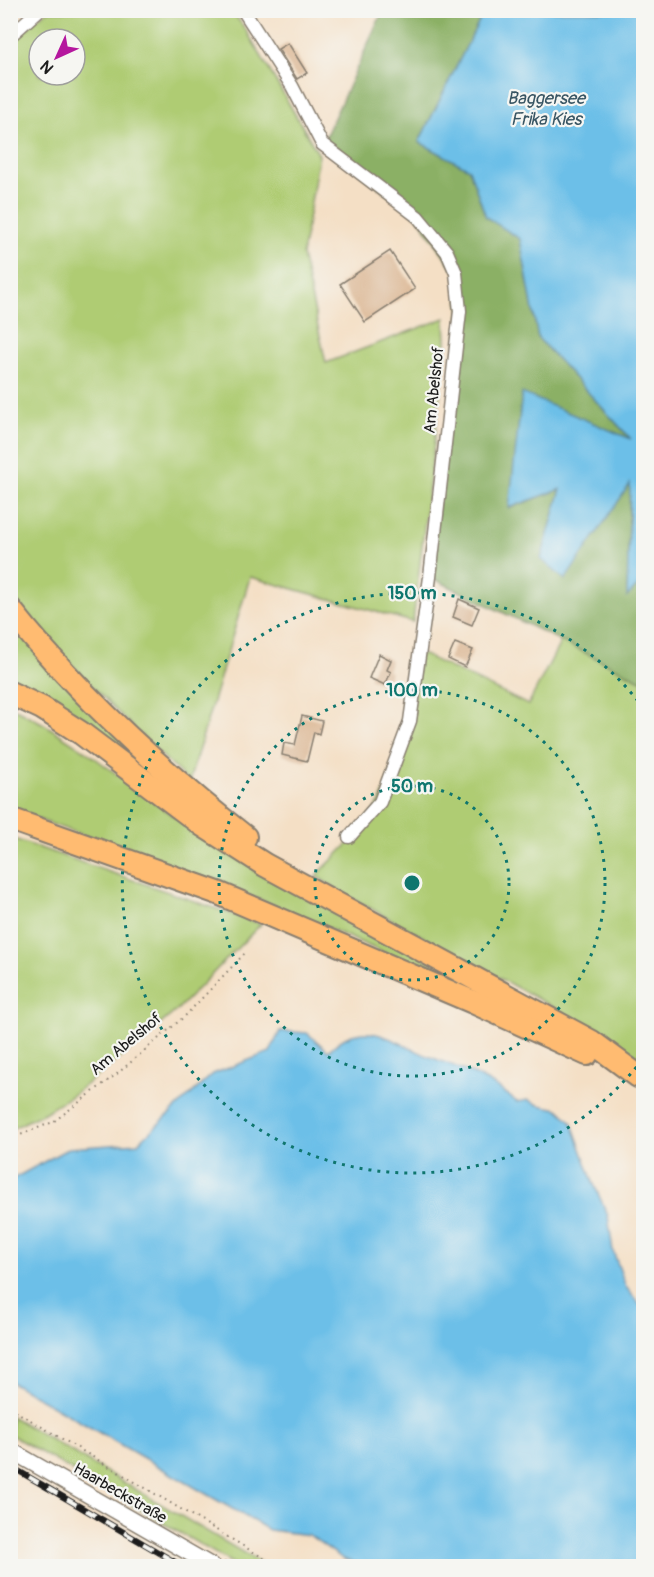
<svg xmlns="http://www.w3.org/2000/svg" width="654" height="1577" font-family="Pangolin,sans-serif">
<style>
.green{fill:#afcc73;stroke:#667448;stroke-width:1.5;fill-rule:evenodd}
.forest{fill:#8bb065;stroke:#546640;stroke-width:1.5}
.water{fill:#6cbfe8;stroke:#446e82;stroke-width:1.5}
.building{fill:#dab48f}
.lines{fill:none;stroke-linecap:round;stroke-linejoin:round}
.minor-casing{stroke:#887e70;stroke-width:15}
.tertiary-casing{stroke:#887e70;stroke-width:18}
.motorway-casing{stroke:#887e70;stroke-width:26}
.path{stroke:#887e70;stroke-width:2;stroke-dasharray:1.5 4.5;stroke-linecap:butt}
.minor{stroke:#fff;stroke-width:12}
.tertiary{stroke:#fff;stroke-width:15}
.motorway{stroke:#ffbb71;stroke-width:22}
.rail-casing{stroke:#1c1c1c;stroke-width:6}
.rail{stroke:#f6f6f2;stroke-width:4;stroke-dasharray:11;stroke-linecap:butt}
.ring{fill:none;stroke:#0f766e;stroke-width:3;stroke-dasharray:3 6}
.labels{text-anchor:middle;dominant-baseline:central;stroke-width:4.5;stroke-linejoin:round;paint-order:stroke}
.street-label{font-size:16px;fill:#1c1c1c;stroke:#f6f6f2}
.water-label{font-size:18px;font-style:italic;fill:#385563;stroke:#f6f6f2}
.centre{fill:#0f766e;stroke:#f6f6f2;stroke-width:3}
.ring-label{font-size:18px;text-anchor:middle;font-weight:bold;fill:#0f766e;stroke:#f6f6f2;stroke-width:4.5;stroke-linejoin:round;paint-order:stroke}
</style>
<rect width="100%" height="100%" fill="#f6f6f2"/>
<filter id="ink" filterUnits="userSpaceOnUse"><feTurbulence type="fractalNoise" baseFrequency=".0167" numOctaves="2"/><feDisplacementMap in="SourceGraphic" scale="12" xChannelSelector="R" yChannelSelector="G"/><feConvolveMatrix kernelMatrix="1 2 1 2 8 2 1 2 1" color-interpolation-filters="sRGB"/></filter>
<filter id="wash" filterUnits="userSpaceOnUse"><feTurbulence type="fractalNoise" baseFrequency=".008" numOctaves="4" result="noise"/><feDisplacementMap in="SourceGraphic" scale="24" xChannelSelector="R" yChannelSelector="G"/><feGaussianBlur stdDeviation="1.35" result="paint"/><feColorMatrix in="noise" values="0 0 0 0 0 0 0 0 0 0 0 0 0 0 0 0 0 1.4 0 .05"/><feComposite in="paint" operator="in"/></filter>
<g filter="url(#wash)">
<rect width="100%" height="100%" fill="#f4dfc5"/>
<g class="green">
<path d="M48,11H232L246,30L319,155L302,255L326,363L445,318L446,343L413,622L250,577L189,782C127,722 65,662 11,594L10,46L34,21ZM39,39H75V75H39Z"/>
<polygon points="10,620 189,804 11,683"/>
<polygon points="561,641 643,681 643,1060 586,1025 346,895 316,876 352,840 380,802 410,721 420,653 528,705"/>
<polygon points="10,706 44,724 84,750 174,816 520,1013 292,912 146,857 11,810"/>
<polygon points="11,838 261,924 176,1011 118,1060 71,1096 44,1113 11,1129"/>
<polygon points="11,1416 266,1566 237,1566 11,1435"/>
</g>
<polygon class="forest" points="383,11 484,11 419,142 469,169 486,217 520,238 538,338 632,440 510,508 561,489 541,559 630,482 627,596 643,579 643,681 430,577 460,311 456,273 418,217 322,144"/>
<g class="water">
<polygon points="484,11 643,11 644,579 627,597 630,484 565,580 541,559 561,489 509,508 522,393 631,439 538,338 520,239 486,217 469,169 419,142"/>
<path d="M280,1031L307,1033L328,1051C340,1040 351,1032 368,1033C387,1034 411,1049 428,1056C464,1070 487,1077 517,1102L528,1100L539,1105L558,1109L571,1121L593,1182L608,1216L613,1251L626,1287L643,1309V1566H365L343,1559L309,1535L269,1530L11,1382V1180L69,1148L138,1143L213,1074L270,1052Z"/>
</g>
<g id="blocks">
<g class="building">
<polygon points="288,43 307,73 297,79 278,49"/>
<polygon points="390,251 415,289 365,322 340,284"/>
<polygon points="459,599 479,608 472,625 453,617"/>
<polygon points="455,643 473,650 465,667 448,659"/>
<polygon points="379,654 391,660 387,670 391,672 385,685 369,678"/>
<polygon points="302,716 322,721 319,734 314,732 307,761 282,755 284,743 295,745"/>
</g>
</g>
</g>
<g filter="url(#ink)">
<use href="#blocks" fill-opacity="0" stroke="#887e70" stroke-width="1.5"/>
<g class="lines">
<defs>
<g id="minor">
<polyline points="243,10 292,86 322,144 418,217 447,252 456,273 460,311 430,577 410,721 380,802 349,837"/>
<polyline points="10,36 39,10"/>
</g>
<polyline id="tertiary" points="10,1450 212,1566"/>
<g id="motorway">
<path d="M10,609C78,695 159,769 245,837"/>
<polyline points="10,693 42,708 81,733 201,824 265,865 592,1042 638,1076"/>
<polyline points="10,819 218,893 473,1002 587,1054"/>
</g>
</defs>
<use href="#minor" class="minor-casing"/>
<use href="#tertiary" class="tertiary-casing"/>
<use href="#motorway" class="motorway-casing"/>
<g class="path">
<polyline points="10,1139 53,1122 118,1073 185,1016 247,951"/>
<polyline points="10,1408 277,1566"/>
<polyline points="224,1562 232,1566"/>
</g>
<use href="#minor" class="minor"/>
<use href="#tertiary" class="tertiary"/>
<use href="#motorway" class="motorway"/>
<defs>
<polyline id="rail" points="10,1466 182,1566"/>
</defs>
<use href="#rail" class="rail-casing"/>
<use href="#rail" class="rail"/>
</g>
</g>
<g class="ring">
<circle cx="412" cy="883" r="97"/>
<circle cx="412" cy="883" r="193"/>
<path d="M642 1060A290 290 0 1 1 642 706"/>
</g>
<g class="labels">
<g class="street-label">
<text transform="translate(434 390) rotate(-84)">Am Abelshof</text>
<text transform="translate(126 1044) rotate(-40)">Am Abelshof</text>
<text transform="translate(120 1493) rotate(30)">Haarbeckstraße</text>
</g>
<g class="water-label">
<text x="546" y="98">Baggersee<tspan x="546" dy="21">Frika Kies</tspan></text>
</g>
</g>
<circle cx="412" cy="883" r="9" class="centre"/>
<g class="ring-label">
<text x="412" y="599">150 m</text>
<text x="412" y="696">100 m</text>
<text x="412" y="792">50 m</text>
</g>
<rect width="654" height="1577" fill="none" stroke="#f6f6f2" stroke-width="36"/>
<g transform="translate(57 57) rotate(225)"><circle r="28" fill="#f6f6f2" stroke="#9f9f9c" stroke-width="1.5"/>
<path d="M0-4.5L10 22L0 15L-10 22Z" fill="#b5179e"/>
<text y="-9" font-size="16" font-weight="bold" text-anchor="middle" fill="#1c1c1c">N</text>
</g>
</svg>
